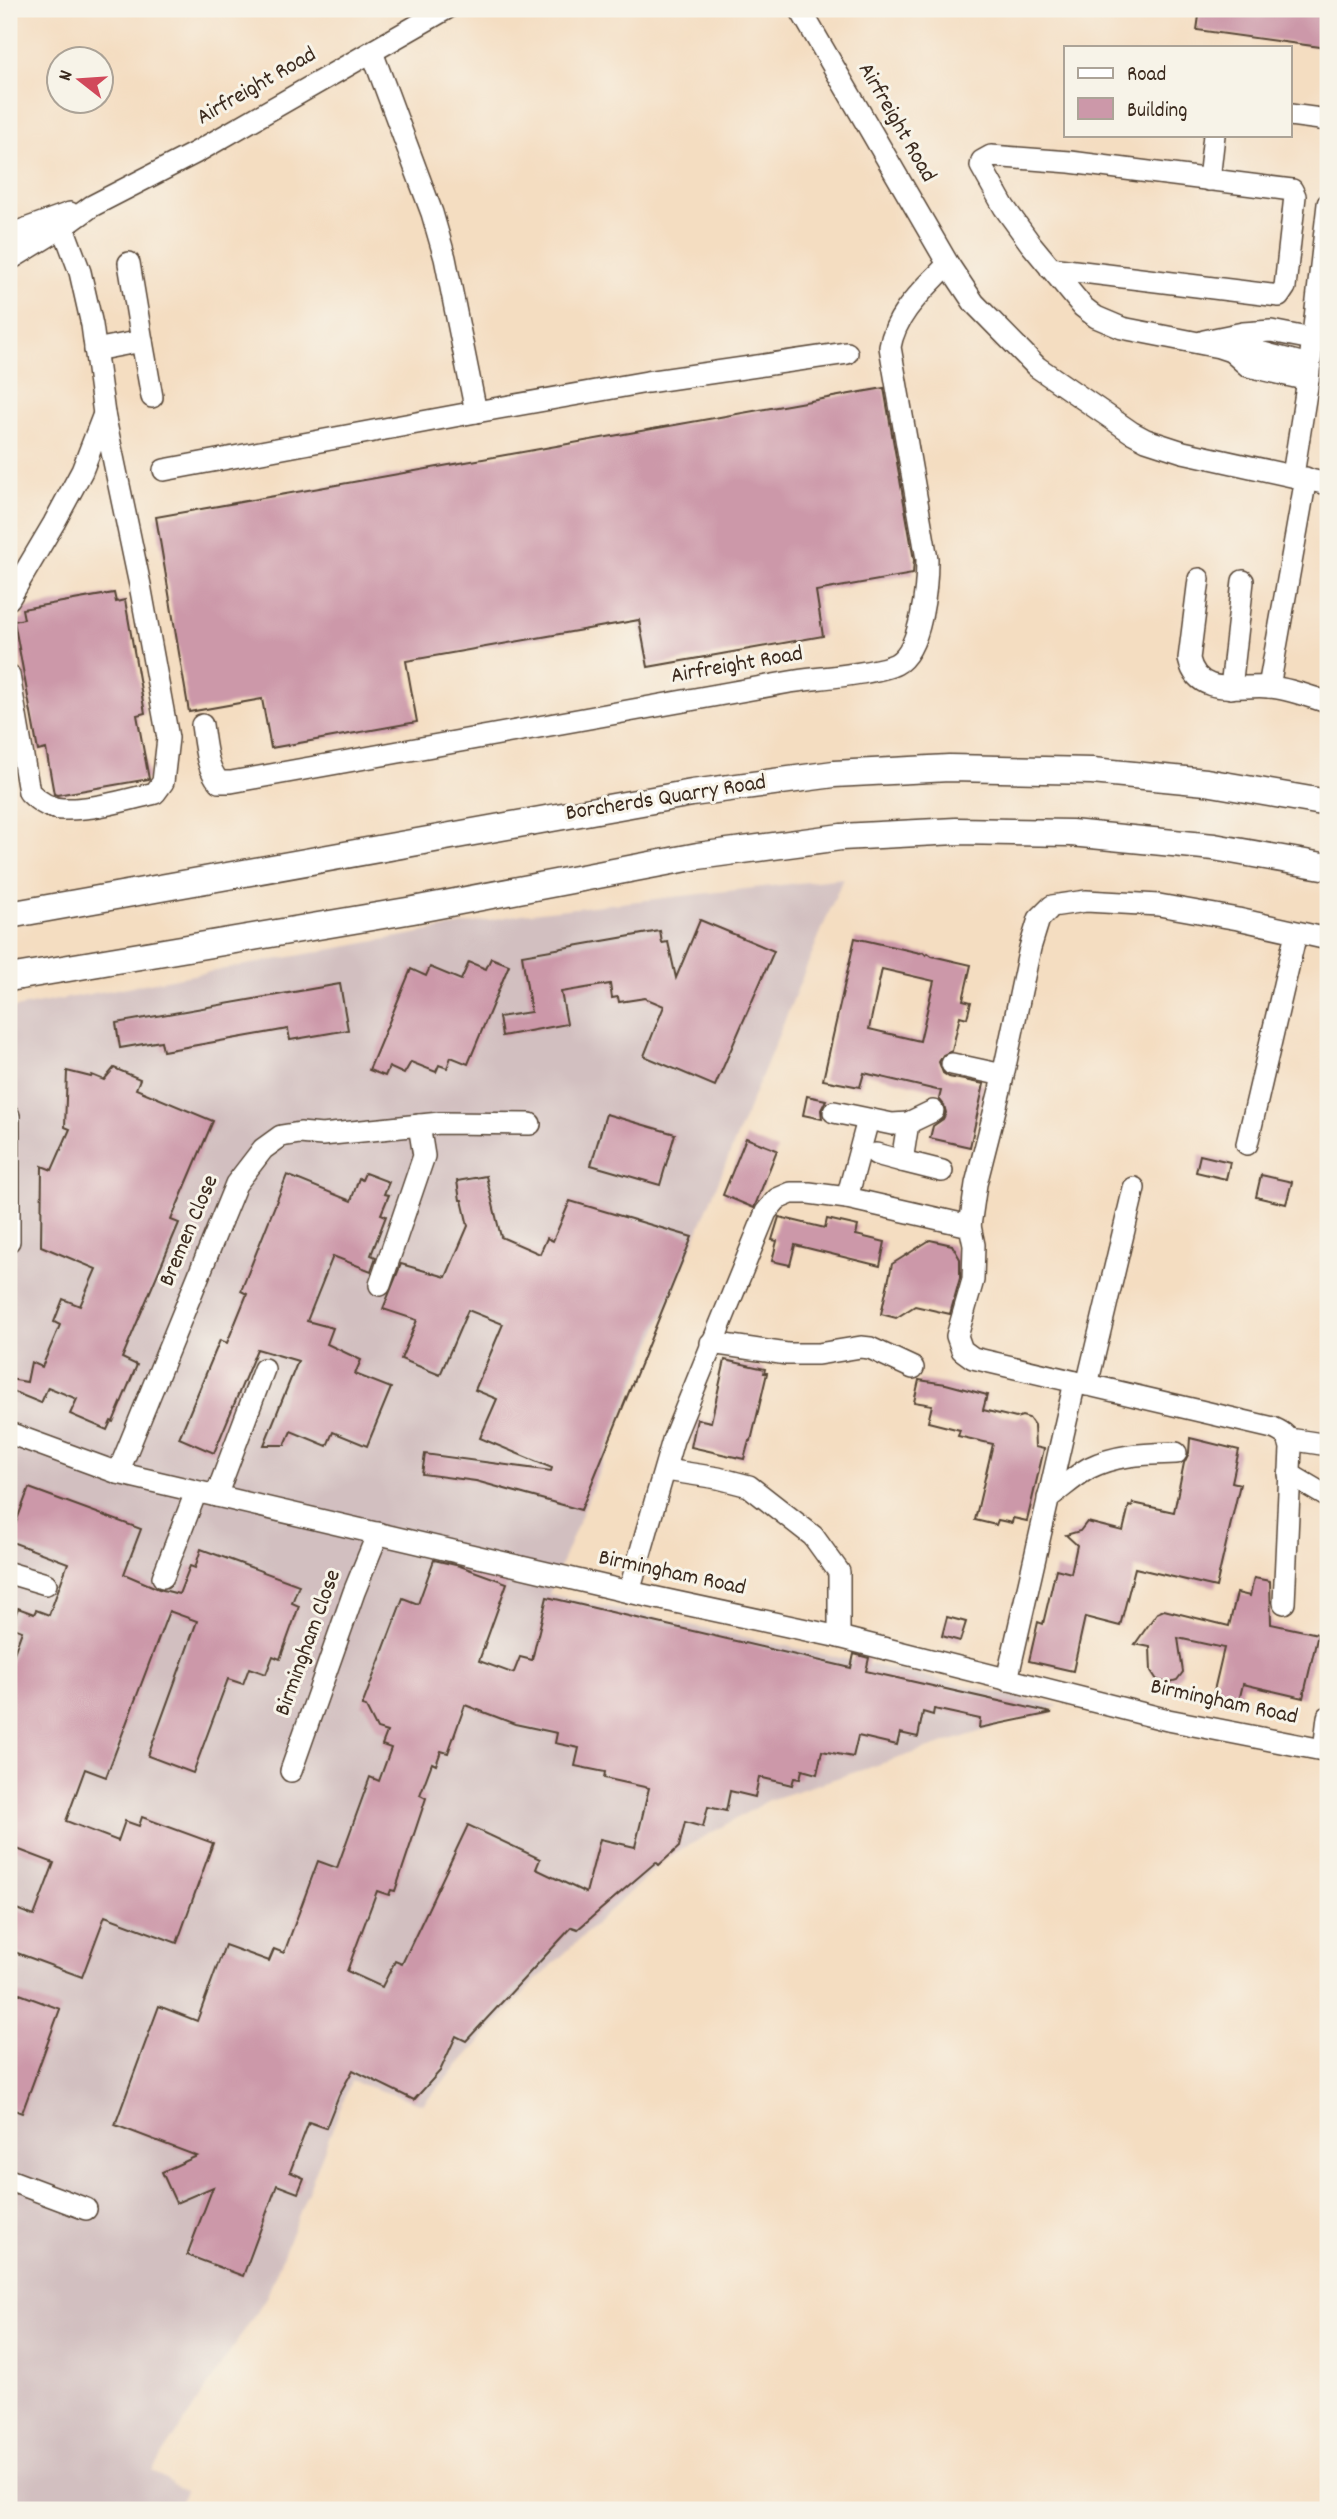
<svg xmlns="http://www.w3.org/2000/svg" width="1337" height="2519" font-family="Dekko,sans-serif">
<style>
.industrial{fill:#d2bfc0}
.building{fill:#cc98a9;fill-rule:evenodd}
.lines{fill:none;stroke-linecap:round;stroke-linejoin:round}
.minor-casing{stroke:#574536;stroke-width:24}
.major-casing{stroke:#574536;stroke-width:29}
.minor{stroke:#fff;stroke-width:21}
.major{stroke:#fff;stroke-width:26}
.labels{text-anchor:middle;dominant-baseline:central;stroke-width:6;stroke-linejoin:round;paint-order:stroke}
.street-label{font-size:23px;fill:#3b2a1e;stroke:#f7f3e8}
</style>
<rect width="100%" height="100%" fill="#f7f3e8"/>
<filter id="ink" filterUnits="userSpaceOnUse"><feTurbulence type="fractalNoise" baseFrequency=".0143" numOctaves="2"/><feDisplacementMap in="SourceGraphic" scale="14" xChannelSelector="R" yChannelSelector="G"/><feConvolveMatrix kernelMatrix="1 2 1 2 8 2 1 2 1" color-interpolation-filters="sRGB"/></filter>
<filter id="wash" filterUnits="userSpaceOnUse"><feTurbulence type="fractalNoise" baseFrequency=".00686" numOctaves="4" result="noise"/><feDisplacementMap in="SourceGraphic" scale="28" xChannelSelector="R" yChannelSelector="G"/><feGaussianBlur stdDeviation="1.57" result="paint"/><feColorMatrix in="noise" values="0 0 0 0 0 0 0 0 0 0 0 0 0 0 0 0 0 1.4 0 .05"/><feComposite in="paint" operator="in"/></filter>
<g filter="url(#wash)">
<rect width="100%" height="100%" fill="#f4ddc1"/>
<polygon class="industrial" points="843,878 549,1594 1059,1706 769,1800 665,1859 533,1983 423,2104 351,2081 267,2296 152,2471 185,2491 177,2510 9,2510 9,1009 522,914"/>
<g id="blocks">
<g class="building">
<polygon points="1200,9 1328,9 1328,48 1197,30"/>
<polygon points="884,388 914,560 913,574 816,591 823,636 648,667 639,620 406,661 417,722 271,748 262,699 189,712 156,517"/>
<polygon points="114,593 116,602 125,600 145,713 137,715 149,779 57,795 54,794 46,749 38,751 14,621 24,619 22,609"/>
<polygon points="700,920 774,951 715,1086 644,1056 664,1006 645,998 619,1002 618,997 612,998 610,984 561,992 567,1024 502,1036 499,1017 531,1012 522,955 660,931 662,943 668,942 676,978"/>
<path d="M855,938L920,953L923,952L926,955L928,953L932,956L971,965L963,1000L971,1002L967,1018L960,1016L952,1051L943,1055L939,1062L943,1073L949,1077L984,1084L970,1147L930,1138L933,1126L943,1119L946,1113L944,1105L939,1099L941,1091L864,1073L860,1087L823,1080ZM882,969L934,981L920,1041L869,1029Z"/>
<polygon points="491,958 509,965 468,1064 451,1057 447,1068 439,1065 436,1072 411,1062 404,1074 389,1067 385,1076 369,1070 411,969 426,976 430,967 461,980 469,962 486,969"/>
<polygon points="340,984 348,1030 290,1040 288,1029 163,1051 161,1041 120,1048 116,1023"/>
<polygon points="114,1068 140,1079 136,1089 213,1121 171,1220 179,1223 122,1358 137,1365 113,1422 111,1421 107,1430 70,1414 77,1399 48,1387 41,1403 9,1390 9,1379 27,1382 31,1362 42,1367 60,1325 54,1322 63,1299 80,1306 96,1269 41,1246 42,1166 52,1170 70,1129 65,1127 67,1071 91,1077 92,1075 104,1080"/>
<polygon points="807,1096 826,1100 821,1110 822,1119 803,1115"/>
<polygon points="606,1114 675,1134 660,1185 591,1165"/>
<polygon points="746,1138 777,1150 754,1208 723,1195"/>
<polygon points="1200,1155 1230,1162 1226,1179 1196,1172"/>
<polygon points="365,1173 389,1182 384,1194 389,1195 381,1214 386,1216 371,1255 376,1257 371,1271 333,1256 307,1321 333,1328 327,1344 361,1360 355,1374 391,1388 367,1446 333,1432 327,1446 291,1431 285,1445 264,1445 298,1361 257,1349 214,1453 179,1438 220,1340 227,1343 247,1294 241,1291 287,1175 351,1201 359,1178 362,1180"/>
<polygon points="1261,1175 1292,1182 1286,1204 1256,1197"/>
<polygon points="486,1176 501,1237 540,1254 547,1238 553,1241 570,1201 692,1237 581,1510 476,1481 422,1474 425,1454 551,1471 552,1468 480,1438 497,1399 475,1390 503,1324 468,1310 440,1375 401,1359 417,1320 383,1309 401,1264 446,1277 468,1226 462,1200 460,1200 457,1181"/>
<polygon points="779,1217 825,1228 827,1219 858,1226 856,1235 885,1242 880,1266 795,1245 790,1265 772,1261 777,1241 772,1240"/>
<polygon points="930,1240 952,1245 960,1259 960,1278 950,1314 915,1306 896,1318 881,1314 892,1264"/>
<polygon points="725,1360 765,1369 764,1373 767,1373 751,1441 749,1441 744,1459 691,1447 697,1419 711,1422"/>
<polygon points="919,1380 946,1384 987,1395 983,1410 1016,1418 1022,1416 1029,1418 1034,1425 1035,1447 1044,1449 1027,1521 1013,1518 1012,1523 998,1520 996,1525 975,1520 993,1444 958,1436 960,1430 928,1422 932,1405 914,1402"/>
<polygon points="1190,1438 1239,1450 1232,1482 1240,1484 1216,1587 1135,1568 1120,1626 1085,1617 1073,1671 1029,1661 1038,1622 1043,1624 1056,1569 1071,1573 1077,1545 1066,1535 1080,1531 1087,1522 1123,1531 1129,1506 1132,1507 1133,1503 1174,1512 1184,1463 1189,1453"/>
<polygon points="29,1488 141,1529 124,1574 159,1589 179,1594 190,1566 195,1568 201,1549 299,1585 292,1603 299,1606 280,1659 273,1656 266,1674 249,1668 243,1684 228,1679 193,1773 148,1756 197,1621 169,1611 106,1777 85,1769 66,1821 118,1841 125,1821 139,1826 142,1817 213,1843 177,1943 105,1916 82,1977 9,1950 9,1906 34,1916 54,1863 9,1846 9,1667 22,1631 11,1627 18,1608 34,1614 36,1610 49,1615 68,1563 9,1541"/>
<path d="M434,1560L460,1566L507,1583L479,1661L512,1673L514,1672L520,1657L532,1660L547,1597L851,1668L854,1654L869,1658L866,1671L1052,1713L979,1728L980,1719L934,1709L933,1715L923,1712L918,1737L900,1733L897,1745L858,1736L853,1757L822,1751L817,1774L802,1770L800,1779L794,1778L792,1785L759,1777L755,1797L730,1791L726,1811L708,1807L703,1827L685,1822L679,1847L659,1865L656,1862L578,1929L572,1927L466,2041L456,2036L440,2071L414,2100L353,2070L339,2095L326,2128L309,2122L290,2172L304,2178L298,2193L277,2185L243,2276L187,2255L213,2187L176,2203L162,2172L197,2156L115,2125L159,2006L197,2021L225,1945L269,1961L274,1949L284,1953L318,1861L337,1868L370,1777L379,1781L391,1748L382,1745L387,1732L377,1729L366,1707L362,1706L403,1598L418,1604ZM465,1705L515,1724L557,1733L555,1743L579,1748L575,1766L605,1772L604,1778L649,1788L635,1847L600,1839L586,1893L536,1869L540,1859L468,1825L402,1964L395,1961L382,1987L347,1971L377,1891L389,1895L391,1890L395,1891L426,1798L420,1795L432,1763L436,1765L441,1751L448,1753Z"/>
<polygon points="1254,1578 1270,1581 1271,1624 1318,1634 1303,1698 1243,1684 1238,1705 1212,1699 1224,1648 1178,1638 1183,1672 1177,1680 1167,1683 1157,1680 1151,1671 1150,1647 1135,1644 1157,1613 1164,1610 1229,1626 1237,1593 1250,1596"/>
<polygon points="947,1617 966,1622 960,1641 942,1636"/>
<polygon points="9,1990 60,2009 22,2113 9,2108"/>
</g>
</g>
</g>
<g filter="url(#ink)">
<use href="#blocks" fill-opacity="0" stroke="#574536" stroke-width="2"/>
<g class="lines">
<defs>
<g id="minor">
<polyline points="800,9 948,264 974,303 1037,367 1131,432 1146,440 1183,452 1328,484"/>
<polyline points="372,52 432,213 445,258 476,412 647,382 847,353"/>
<polyline points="1290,115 1328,120"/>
<polyline points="1209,180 1214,135"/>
<polyline points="9,235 70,213"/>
<polyline points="9,260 63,227 92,206 195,153 446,9"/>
<polyline points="129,263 142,341"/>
<polyline points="1050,268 1279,296 1285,287 1295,196 1292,190 1070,162 991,156 982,161 981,166 1004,207 1030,243 1083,307 1096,317 1122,328 1219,347 1231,351 1248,366 1308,380"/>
<polyline points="1204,341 1243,333 1271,331 1312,339"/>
<polyline points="95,350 142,341 152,397"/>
<polyline points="1231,351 1259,352 1309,365"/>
<polyline points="164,470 476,412"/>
<polyline points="1293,475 1308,380 1328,204"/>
<path d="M1199,579L1189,659C1198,699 1240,684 1269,687C1288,688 1309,697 1328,702"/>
<polyline points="9,599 54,523 82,471 104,414"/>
<path d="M9,675L29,792C38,801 50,809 63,809C93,810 126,800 155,793L163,782L168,738L140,585L104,414L92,325L80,272L63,227"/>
<polyline points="1269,687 1306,478"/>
<polyline points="1231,688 1243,581"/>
<path d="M202,725C205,744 206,767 219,782H231L790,682C815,678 877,674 896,664C922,650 927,585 927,559L890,347C896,312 925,289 948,264"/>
<polyline points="952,1064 1003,1075"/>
<polyline points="834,1112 892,1124 908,1123 933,1111"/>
<polyline points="9,1116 9,1241"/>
<polyline points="908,1123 902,1161 942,1171"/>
<polyline points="1247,1144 1296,933"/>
<polyline points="876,1154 902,1161"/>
<polyline points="847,1198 868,1120"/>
<polyline points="970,1226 976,1184 1000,1090 1030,948 1039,919 1052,906 1086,901 1159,905 1238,919 1328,939"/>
<polyline points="380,1285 424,1156 419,1125"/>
<polyline points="711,1343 787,1354 818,1354 861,1347 870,1348 913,1368"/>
<polyline points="1087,1385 1134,1188"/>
<polyline points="9,1433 118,1473 629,1592 839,1637 1168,1720 1328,1751"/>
<polyline points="1289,1439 1328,1445"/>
<polyline points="666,1470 718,1478 749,1486 813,1536 839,1572 839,1637"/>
<polyline points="118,1473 236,1184 263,1149 281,1136 300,1133 322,1135 440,1123 530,1124"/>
<polyline points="1289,1474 1328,1497"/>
<polyline points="216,1496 264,1369"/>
<path d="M1048,1498C1062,1488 1075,1476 1089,1468C1116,1454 1146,1454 1176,1453"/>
<polyline points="9,1573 46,1584"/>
<polyline points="163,1577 196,1492"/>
<path d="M629,1592L673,1440L766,1212L777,1199L791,1193H809L847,1198L970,1226L974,1245L973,1280L957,1336L962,1350L973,1358L1273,1428C1284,1433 1289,1436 1291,1448L1284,1603"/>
<polyline points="1007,1680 1075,1382"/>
<polyline points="1324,1750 1328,1717"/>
<polyline points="291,1771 354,1592 378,1533"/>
<polyline points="9,2180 86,2209"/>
</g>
<g id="major">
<polyline points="9,915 692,793 834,774 949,768 1092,771 1206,782 1328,803"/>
<polyline points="9,978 413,910 698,856 841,837 956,831 1071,833 1214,847 1328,867"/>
</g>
</defs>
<use href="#minor" class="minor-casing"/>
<use href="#major" class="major-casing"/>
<use href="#minor" class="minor"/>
<use href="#major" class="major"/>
</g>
</g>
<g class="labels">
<g class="street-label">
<text transform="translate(257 87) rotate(-30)">Airfreight Road</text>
<text transform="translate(896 123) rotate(60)">Airfreight Road</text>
<text transform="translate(737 666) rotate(-10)">Airfreight Road</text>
<text transform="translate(666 799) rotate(-9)">Borcherds Quarry Road</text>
<text transform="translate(190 1231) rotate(-67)">Bremen Close</text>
<text transform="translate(672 1574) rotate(12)">Birmingham Road</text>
<text transform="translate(309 1643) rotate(-70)">Birmingham Close</text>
<text transform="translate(1224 1703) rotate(12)">Birmingham Road</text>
</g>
</g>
<rect width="1337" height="2519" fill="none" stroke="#f7f3e8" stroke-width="35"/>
<rect x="1064" y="46" width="228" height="91" fill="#f7f3e8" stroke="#aca397" stroke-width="2"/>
<rect x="1078" y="68" width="35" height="10" fill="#ffffff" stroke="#aca397" stroke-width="2"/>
<text x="1127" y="80" font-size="21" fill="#3b2a1e">Road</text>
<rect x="1078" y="98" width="35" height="21" fill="#cc98a9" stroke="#aca397" stroke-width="2"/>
<text x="1127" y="116" font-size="21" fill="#3b2a1e">Building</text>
<g transform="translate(80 80) rotate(287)"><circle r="33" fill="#f7f3e8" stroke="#aca397" stroke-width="2"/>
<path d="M0-5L12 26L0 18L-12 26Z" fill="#d1495b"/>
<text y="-10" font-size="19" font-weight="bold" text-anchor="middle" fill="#3b2a1e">N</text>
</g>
</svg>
